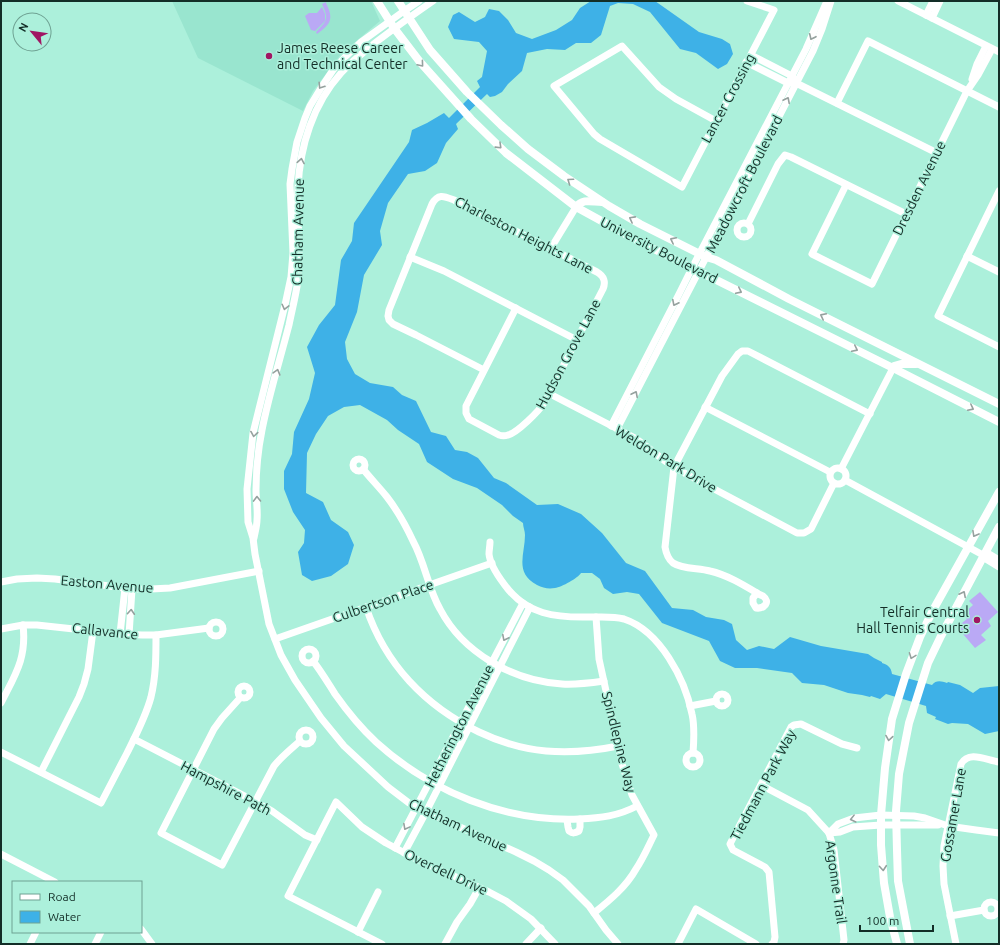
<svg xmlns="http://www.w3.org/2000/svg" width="1000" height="945" font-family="Ubuntu,sans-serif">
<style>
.built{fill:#99e5cf}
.green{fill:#baa9f5}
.water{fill:#3eb1e7}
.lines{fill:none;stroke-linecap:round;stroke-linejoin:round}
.minor{stroke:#fff;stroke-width:7}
.major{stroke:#fff;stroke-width:8}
.oneway{stroke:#95a19e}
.poi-dot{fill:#a01663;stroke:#acf0db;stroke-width:1.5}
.labels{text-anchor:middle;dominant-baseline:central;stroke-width:3;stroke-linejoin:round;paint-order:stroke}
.poi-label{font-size:14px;fill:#132e27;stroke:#acf0db;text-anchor:start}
.street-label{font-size:14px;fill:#132e27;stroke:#acf0db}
</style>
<rect width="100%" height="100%" fill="#acf0db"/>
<polygon class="built" points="172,1 371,1 380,21 341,54 313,91 303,111 198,58"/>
<g class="green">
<path d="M326,3C334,19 331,24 317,34L316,32C327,21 329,19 322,4L326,2Z"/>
<polygon points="322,7 325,14 325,21 315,31 311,30 305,16 309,13 317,13"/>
<polygon points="980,592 998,612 988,621 991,626 981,635 986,640 975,648 957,627 967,619 963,614 973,605 969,601"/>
</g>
<path class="water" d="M591,1H655L699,32L722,39L730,44L733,54L727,64L718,69L696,53L680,49L650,12L633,4L618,3L610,6L601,35L591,43H576L565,50L547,49L527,53L522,71L508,84L502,92L495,96L490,97L487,94L456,124L458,129L446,143L437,163L425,171L408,174L388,203L380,231L382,245L364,275L357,312L345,342L347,359L355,374L370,383L393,387L402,395L416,401L431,432L446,436L455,450L467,452L478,458L494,478L506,483L537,505L558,504L581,514L602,533L626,563L645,571L672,608L693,610L706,617L724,620L732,624L736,640L747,650L759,646L774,649L790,637L821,646L868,654L874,658L882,662V663C888,665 891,667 892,674L932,685C936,680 941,681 947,683L948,682L960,685L973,693L980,688L999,686V731L985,734L968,724L952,723L948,724L935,719L936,717L927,713L926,706L886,694L880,699L871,696L870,697L862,695L848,693L824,685L802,683L792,673L757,668H735L720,661L709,641L662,623L639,594L627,592L613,594L604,588L600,579L592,573H581C578,578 562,587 555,588C548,589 543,588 537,585C514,573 525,554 525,535C525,531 523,527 523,523L513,516L502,505L477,488L453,479L427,462L419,444L398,430L387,420L360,405L344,407L328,416L316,434L307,453L306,493L323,502L331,520L348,532L354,545L348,564L331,576L312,581L302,575L298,552L304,543L305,530L293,512L284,489V471L292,454L294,432L309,399L315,373L307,347L319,325L335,305L341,260L352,241L354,223L409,142L412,130L427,123L444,113L449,118L480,87L477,81L482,77L487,51L479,42L454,39L448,27L453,15L459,12L475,22L485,17L489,9L499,11L508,20L516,33L532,39L556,30L572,20L580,8Z"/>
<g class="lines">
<g class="minor">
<polyline points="419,1 404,11 361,42 345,57 333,70 321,88 310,106 305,118 297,142 292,169 290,184 293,253 291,277 285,305 253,433 247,489 248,522 253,538 255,554 269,624 281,655 295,680 321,718 344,746 388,787 409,803 426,812 516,852 534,861 549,870 563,880 589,906 606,930 618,944"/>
<polyline points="898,1 999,52"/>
<polyline points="926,15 933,1"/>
<polyline points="932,18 940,1"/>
<polyline points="751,55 792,76 796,83 937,153"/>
<polyline points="746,62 788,83 792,83"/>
<polyline points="972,79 977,64 986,46"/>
<polyline points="837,103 868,41 999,107"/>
<polyline points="716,121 676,99 659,87 622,46 554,86 594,134 600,139 682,187 774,10 747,1"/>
<polyline points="846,185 812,254 872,284 967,91 978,75 992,49"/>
<polyline points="999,191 938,316 999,347"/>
<circle cx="744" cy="230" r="7"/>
<polyline points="748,224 778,164 785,155 791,157 906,214"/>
<polyline points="551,248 576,207"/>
<polyline points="967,256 999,272"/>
<polyline points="410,257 444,271 577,340"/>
<path d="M484,370L416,335L393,324L389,320L388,316L389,310L432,204C438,193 444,196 454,200L597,272C604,276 606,282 603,289L544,403C539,411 517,433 508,435C505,436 502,436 499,435L469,419L466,413V406L516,308"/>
<polyline points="550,394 635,438 646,446 665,461 686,474 797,533 804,533 811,529 834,483"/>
<polyline points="705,407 830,472"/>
<polyline points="611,426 679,294 692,268 806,49 827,1"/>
<polyline points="617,429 813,51 822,29 831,1"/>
<circle cx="359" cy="465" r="6"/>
<circle cx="838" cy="476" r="8"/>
<path d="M363,469C371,479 379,487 387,497C397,510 406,526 413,541C425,563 428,588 440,609C463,653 513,681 562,684C576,685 590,683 604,681"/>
<polyline points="841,469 893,368"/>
<polyline points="845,480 983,555 986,559 999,567"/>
<path d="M254,538C255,532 257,526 257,520C258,510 256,500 256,490C256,470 258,450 262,430C269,394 280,360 289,325C292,310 296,295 298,280C302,249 296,218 298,187C300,146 313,104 341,73C348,65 357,58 365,51C387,33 410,17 433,1"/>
<path d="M490,542C490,546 489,550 489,554C490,565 498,576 504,584C526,615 556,618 591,617C602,617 613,616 624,619C660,631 685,679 692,714C695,727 694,740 693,753"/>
<polyline points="983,555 989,554 999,560"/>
<polyline points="1,582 17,579 37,578 55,579 132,589 151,589 170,588 259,571"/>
<path d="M757,593C742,584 727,575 710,571C699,568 682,569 673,563C668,559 666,553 665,547L674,467L722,376L738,354L742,351H748L870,414"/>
<path d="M757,593C758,594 763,596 763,596C771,602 764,609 756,608L753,603V598Z"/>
<path d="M366,607C385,664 425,706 479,732C500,742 523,749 546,751C571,753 594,751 618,746"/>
<circle cx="216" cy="629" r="7"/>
<polyline points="1,629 23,625 37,625 120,634 142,635 156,635 209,628"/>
<polyline points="120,634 125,588"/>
<polyline points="129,635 132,589"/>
<polyline points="275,639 492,563"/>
<circle cx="309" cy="656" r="7"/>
<path d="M313,661C321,671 328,683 335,694C347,711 361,728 376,742C431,792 505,822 579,819C601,818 618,816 637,806"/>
<circle cx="244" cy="692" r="6"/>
<circle cx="722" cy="700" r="6"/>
<path d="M240,698L222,718L214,729L161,833L222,865L274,766C282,756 291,749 300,741"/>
<path d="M1,703C15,675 27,658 23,625"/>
<polyline points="690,706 716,701"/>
<circle cx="306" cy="737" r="7"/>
<polyline points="134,739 256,802 272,811 305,835 317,840"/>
<path d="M1,752L101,803C110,786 118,770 127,753C136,735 146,716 151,697C156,676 156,656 156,635"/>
<circle cx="693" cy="760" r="7"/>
<polyline points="41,772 79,697 84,684 88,669 93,631"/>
<polyline points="761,785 808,810 829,833 834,850 844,940 843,944"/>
<path d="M567,820L568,827L569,831C573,834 575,833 579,831L580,827V819"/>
<polyline points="829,833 838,824 854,818 881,815 914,816 925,818 948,826 976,830 999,833"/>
<polyline points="829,833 840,832 853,827 881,825 938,825"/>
<polyline points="395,848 523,603"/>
<polyline points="404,853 426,812 530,607"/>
<polyline points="1,854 55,882"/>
<circle cx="991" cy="909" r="7"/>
<path d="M594,913C610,900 626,887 636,869C643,859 648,847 654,835L632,795L622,764L599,659L596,617"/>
<polyline points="950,916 984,910"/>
<polyline points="141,929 152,944"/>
<polyline points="358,932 378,892"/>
<polyline points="30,944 36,932"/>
<polyline points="95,944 101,932"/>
<polyline points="382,944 288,896 336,802 362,827 386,843 416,859 489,892 506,901 531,919 555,944"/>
<polyline points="445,944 457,922 470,904 479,888"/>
<polyline points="526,944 541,928"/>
<polyline points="678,944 696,909 756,944"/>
<polyline points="772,944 774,942 775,937 769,872 765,867 733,850 730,844 732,840 791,727 794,725 801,724 842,744 857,748"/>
<path d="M956,944L944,884L943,866L944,846L961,764C969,750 986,760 999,762"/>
</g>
<g class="major">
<polyline points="377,1 394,28 420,62 471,119 506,153 576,207 638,241 893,368 999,422"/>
<polyline points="398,1 430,50 467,92 501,125 528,149 564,176 609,206 640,224 706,257 716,260 789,299 999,404"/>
<path d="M576,207C583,198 592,202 602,202"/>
<polyline points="893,368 894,366 901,364 916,364"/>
<polyline points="897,944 890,917 884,883 881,845 881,815 885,768 892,719 906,674 920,637 932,612 999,492"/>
<polyline points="910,944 898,881 897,850 896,811 899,774 909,723 928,663 941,636 999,527"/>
</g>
</g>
<defs><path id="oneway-chevron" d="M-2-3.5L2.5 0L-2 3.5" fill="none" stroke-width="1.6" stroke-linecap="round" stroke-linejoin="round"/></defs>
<g class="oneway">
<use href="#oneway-chevron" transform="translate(812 37) rotate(115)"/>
<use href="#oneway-chevron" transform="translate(421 64) rotate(50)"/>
<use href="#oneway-chevron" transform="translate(321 86) rotate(123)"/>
<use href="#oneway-chevron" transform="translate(787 100) rotate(-63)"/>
<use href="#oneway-chevron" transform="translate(499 146) rotate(44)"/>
<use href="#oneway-chevron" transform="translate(301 161) rotate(-80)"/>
<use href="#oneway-chevron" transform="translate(570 181) rotate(-145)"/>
<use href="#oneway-chevron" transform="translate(632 219) rotate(-152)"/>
<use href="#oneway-chevron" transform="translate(673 240) rotate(-153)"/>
<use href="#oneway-chevron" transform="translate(739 291) rotate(26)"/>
<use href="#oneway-chevron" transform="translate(675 303) rotate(117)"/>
<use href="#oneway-chevron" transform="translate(285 307) rotate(104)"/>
<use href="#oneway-chevron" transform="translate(823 316) rotate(-153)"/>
<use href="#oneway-chevron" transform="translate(855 349) rotate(26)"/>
<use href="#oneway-chevron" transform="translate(277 372) rotate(-74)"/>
<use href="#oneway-chevron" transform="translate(635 394) rotate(-63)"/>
<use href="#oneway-chevron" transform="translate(971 408) rotate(27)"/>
<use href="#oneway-chevron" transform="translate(254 434) rotate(99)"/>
<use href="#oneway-chevron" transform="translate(257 499) rotate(-91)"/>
<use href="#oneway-chevron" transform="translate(975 534) rotate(119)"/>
<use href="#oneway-chevron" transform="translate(963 594) rotate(-63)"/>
<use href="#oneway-chevron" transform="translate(131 612) rotate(-86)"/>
<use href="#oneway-chevron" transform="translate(505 638) rotate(117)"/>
<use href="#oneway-chevron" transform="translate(912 656) rotate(111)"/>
<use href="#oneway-chevron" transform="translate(889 738) rotate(99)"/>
<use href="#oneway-chevron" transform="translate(853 819) rotate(166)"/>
<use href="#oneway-chevron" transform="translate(406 827) rotate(118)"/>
<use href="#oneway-chevron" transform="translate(883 868) rotate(85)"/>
</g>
<g class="poi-dot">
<circle cx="269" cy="56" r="4"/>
<circle cx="977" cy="620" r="4"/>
</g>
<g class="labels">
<g class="poi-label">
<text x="277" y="48">James Reese Career<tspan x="277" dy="16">and Technical Center</tspan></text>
<text x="969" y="612" text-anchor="end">Telfair Central<tspan x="969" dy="16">Hall Tennis Courts</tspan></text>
</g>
<g class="street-label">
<text transform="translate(728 98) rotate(-62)">Lancer Crossing</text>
<text transform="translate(744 184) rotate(-63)">Meadowcroft Boulevard</text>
<text transform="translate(919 188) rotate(-64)">Dresden Avenue</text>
<text transform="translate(298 232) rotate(-89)">Chatham Avenue</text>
<text transform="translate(524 235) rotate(27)">Charleston Heights Lane</text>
<text transform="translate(659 250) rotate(27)">University Boulevard</text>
<text transform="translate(568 354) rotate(-62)">Hudson Grove Lane</text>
<text transform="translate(666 459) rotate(31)">Weldon Park Drive</text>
<text transform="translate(107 584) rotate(5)">Easton Avenue</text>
<text transform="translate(383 601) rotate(-19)">Culbertson Place</text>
<text transform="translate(105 631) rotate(6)">Callavance</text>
<text transform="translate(459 726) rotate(-63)">Hetherington Avenue</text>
<text transform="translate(619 742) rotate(76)">Spindlepine Way</text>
<text transform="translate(763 785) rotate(-62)">Tiedmann Park Way</text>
<text transform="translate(226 788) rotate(28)">Hampshire Path</text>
<text transform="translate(953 815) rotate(-80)">Gossamer Lane</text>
<text transform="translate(458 825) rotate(25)">Chatham Avenue</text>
<text transform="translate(446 872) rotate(25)">Overdell Drive</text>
<text transform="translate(836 882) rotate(82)">Argonne Trail</text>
</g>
</g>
<rect width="1000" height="945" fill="none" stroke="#132e27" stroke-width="4"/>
<rect x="12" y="881" width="130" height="52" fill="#acf0db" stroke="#6fa293"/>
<rect x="20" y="894" width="20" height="6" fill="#ffffff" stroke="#6fa293"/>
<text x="48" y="901" font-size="12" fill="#132e27">Road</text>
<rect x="20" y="911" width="20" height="12" fill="#3eb1e7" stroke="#6fa293"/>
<text x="48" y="921" font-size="12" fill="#132e27">Water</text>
<g transform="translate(32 32) rotate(299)"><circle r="19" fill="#acf0db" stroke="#6fa293"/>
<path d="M0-3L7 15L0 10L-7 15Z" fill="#a01663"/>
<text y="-6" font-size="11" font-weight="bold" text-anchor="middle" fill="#132e27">N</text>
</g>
<path d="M860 925v6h73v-6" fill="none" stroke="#132e27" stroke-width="2"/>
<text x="866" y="925" font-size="12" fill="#132e27" stroke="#acf0db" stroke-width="3" paint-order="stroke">100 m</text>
</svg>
